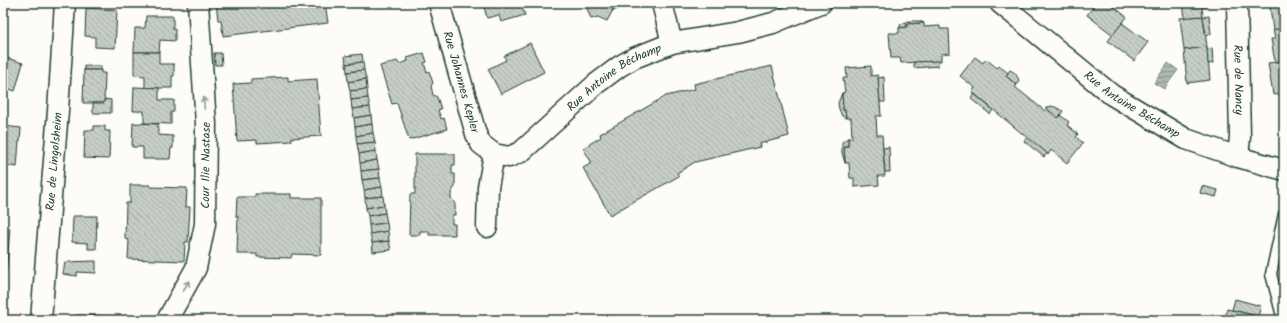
<svg xmlns="http://www.w3.org/2000/svg" width="1287" height="323" font-family="Kalam,sans-serif">
<style>
.water{fill:url(#water-rules);stroke:#75877f}
.building{fill:url(#building-back-hatch);stroke:#1f3d34}
.lines{fill:none;stroke-linecap:round;stroke-linejoin:round}
.service-casing{stroke:#1f3d34;stroke-width:13}
.minor-casing{stroke:#1f3d34;stroke-width:23}
.service{stroke:#fdfcf7;stroke-width:10}
.minor{stroke:#fdfcf7;stroke-width:20}
.oneway{stroke:#8e9c96}
.labels{text-anchor:middle;dominant-baseline:central;stroke-width:3;stroke-linejoin:round;paint-order:stroke}
.street-label{font-size:12px;fill:#1f3d34;stroke:#fdfcf7}
</style>
<defs>
<pattern id="water-rules" width="6" height="5" patternUnits="userSpaceOnUse"><rect width="6" height="5" fill="#aeb8b1"/><path d="M0 2.5h6" fill="none" stroke="#8d9791"/></pattern>
<pattern id="building-back-hatch" width="6" height="6" patternUnits="userSpaceOnUse"><rect width="6" height="6" fill="#c6cdc7"/><path d="M-1 5l2 2M0 0l6 6M5-1l2 2" fill="none" stroke="#aab1ac"/></pattern>
</defs>
<rect width="100%" height="100%" fill="#fdfcf7"/>
<filter id="ink" filterUnits="userSpaceOnUse"><feTurbulence type="fractalNoise" baseFrequency=".025" numOctaves="2"/><feDisplacementMap in="SourceGraphic" scale="8" xChannelSelector="R" yChannelSelector="G"/><feConvolveMatrix kernelMatrix="1 2 1 2 8 2 1 2 1" color-interpolation-filters="sRGB"/></filter>
<g filter="url(#ink)">
<polygon class="water" points="1168,63 1178,70 1164,89 1154,83"/>
<g class="building">
<polygon points="216,3 325,3 328,23 223,36 221,20 218,20"/>
<polygon points="483,3 523,3 524,7 522,7 525,15 501,22 499,15 487,18"/>
<polygon points="585,3 620,3 616,4 607,21 598,17 591,19"/>
<polygon points="620,3 626,3 627,6 612,11 616,4"/>
<polygon points="1096,3 1109,3 1127,17 1113,35 1087,15"/>
<polygon points="1183,3 1206,3 1207,7 1202,7 1203,16 1185,18"/>
<polygon points="1273,3 1284,3 1284,28 1273,30 1270,7 1273,7"/>
<polygon points="86,8 117,10 115,48 95,47 95,37 85,36"/>
<polygon points="146,16 173,16 173,29 175,29 175,41 160,40 159,52 134,52 135,28 145,28"/>
<polygon points="1203,16 1207,47 1184,50 1180,18"/>
<polygon points="1209,16 1211,34 1206,35 1203,17"/>
<polygon points="909,21 919,21 924,23 907,24 907,27 899,28 901,24"/>
<polygon points="924,23 924,27 940,26 940,29 949,29 950,53 941,54 941,61 901,63 900,58 891,58 889,33 899,33 899,28 907,27 907,24"/>
<polygon points="1122,23 1148,42 1134,61 1108,41"/>
<polygon points="1284,28 1284,61 1275,62 1271,39 1275,39 1273,30"/>
<polygon points="530,43 544,72 501,94 488,69 506,60 504,56"/>
<polygon points="1207,47 1210,80 1187,83 1184,50"/>
<polygon points="1212,48 1213,63 1208,64 1207,49"/>
<polygon points="134,52 159,52 159,64 174,64 174,76 172,76 172,88 145,88 145,76 134,75"/>
<polygon points="214,53 221,53 222,65 215,65"/>
<polygon points="424,53 427,62 424,63 427,72 429,71 433,83 431,86 433,95 437,97 441,109 438,110 441,119 444,118 447,129 409,140 397,103 392,104 380,66 397,61 399,64 408,61 407,58"/>
<polygon points="362,54 363,62 346,64 345,56"/>
<polygon points="3,57 23,63 15,91 3,87"/>
<polygon points="975,57 983,63 986,59 997,68 999,66 1008,73 1006,76 1017,85 1015,87 1045,111 1046,108 1058,118 1060,115 1069,122 1067,125 1078,134 1076,137 1083,143 1067,163 1051,150 1048,155 972,92 975,88 960,76"/>
<polygon points="938,61 938,66 914,68 914,62"/>
<polygon points="1284,61 1284,94 1273,95 1268,63"/>
<polygon points="363,62 364,70 347,72 346,64"/>
<rect x="84" y="66" width="17" height="4"/>
<polygon points="772,66 789,136 759,144 760,147 695,162 677,173 679,176 610,215 583,168 592,163 583,148 601,137 600,134 666,96 695,89 694,84"/>
<polygon points="871,66 871,76 878,75 881,116 876,116 877,135 882,135 885,176 878,176 879,185 854,187 854,178 850,178 849,163 845,163 844,146 848,146 848,138 852,138 851,118 846,118 845,110 843,110 842,93 845,92 843,78 847,78 846,68"/>
<polygon points="84,70 101,70 101,73 105,73 104,103 83,103"/>
<polygon points="364,70 366,79 348,82 347,72"/>
<polygon points="1010,70 1015,73 1019,80 1017,85 1006,76"/>
<polygon points="288,77 288,81 317,79 321,136 291,138 292,141 257,143 257,140 237,141 233,84 251,83 251,79"/>
<polygon points="884,77 885,102 880,102 878,78"/>
<polygon points="366,79 367,89 350,91 348,82"/>
<polygon points="134,87 159,88 159,100 174,100 174,112 171,112 171,124 144,123 144,111 133,111"/>
<polygon points="367,89 368,98 351,100 350,91"/>
<polygon points="842,93 843,110 845,110 846,118 842,116 839,109 838,103"/>
<polygon points="974,94 993,110 990,114 971,99"/>
<polygon points="368,98 370,107 352,109 351,100"/>
<polygon points="105,99 111,100 111,113 93,113 93,103 104,103"/>
<polygon points="1051,106 1055,107 1063,111 1058,118 1046,108"/>
<polygon points="370,107 371,115 354,118 352,109"/>
<polygon points="371,115 372,124 355,127 354,118"/>
<polygon points="133,123 158,124 158,135 173,136 173,148 171,148 170,159 143,159 143,147 132,147"/>
<polygon points="372,124 373,133 356,136 355,127"/>
<polygon points="3,126 21,128 20,141 19,141 17,167 3,165"/>
<polygon points="94,126 105,126 105,131 110,131 109,159 84,158 85,130 94,130"/>
<polygon points="373,133 375,142 357,144 356,136"/>
<polygon points="1027,137 1047,153 1044,157 1024,141"/>
<polygon points="848,138 848,146 844,146 845,163 842,153 842,142"/>
<polygon points="375,142 376,151 359,154 357,144"/>
<polygon points="889,147 890,172 885,172 883,148"/>
<polygon points="376,151 377,160 360,163 359,154"/>
<polygon points="415,154 455,154 455,165 452,165 452,174 455,174 455,187 452,191 451,194 451,198 455,204 455,215 452,215 452,224 455,224 455,235 429,235 429,231 420,231 420,235 409,235 410,194 415,194"/>
<polygon points="377,160 379,169 361,171 360,163"/>
<polygon points="379,169 380,178 362,180 361,171"/>
<polygon points="380,178 382,187 364,190 362,180"/>
<polygon points="130,185 150,185 150,187 187,188 186,207 190,207 188,242 185,242 184,261 128,259 129,240 125,239 126,203 130,203"/>
<polygon points="1202,186 1218,190 1216,197 1200,193"/>
<polygon points="382,187 383,196 365,198 364,190"/>
<polygon points="255,194 291,194 291,198 321,198 321,255 292,254 291,258 257,257 257,254 237,254 238,216 236,217 237,197 255,197"/>
<polygon points="383,196 384,205 366,208 365,198"/>
<polygon points="384,205 385,213 368,216 366,208"/>
<polygon points="385,213 387,223 369,225 368,216"/>
<polygon points="73,216 97,216 96,249 88,249 88,243 72,242"/>
<polygon points="387,223 388,231 370,234 369,225"/>
<polygon points="3,227 10,228 8,252 3,252"/>
<polygon points="388,231 389,241 372,243 370,234"/>
<polygon points="389,241 391,250 373,252 372,243"/>
<polygon points="3,252 8,252 6,276 3,276"/>
<polygon points="96,261 96,273 77,272 77,276 63,274 65,262"/>
<polygon points="1235,299 1261,306 1258,316 1232,310"/>
<polygon points="1227,309 1266,318 1266,320 1225,320"/>
<polygon points="77,315 106,316 105,320 76,320"/>
</g>
<g class="lines">
<defs>
<polyline id="service" points="1283,320 1271,274 1284,214"/>
<g id="minor">
<path id="s1" d="M439,3L476,134L481,144L494,154"/>
<polyline points="662,3 672,43"/>
<path id="s2" d="M1000,3L1112,95L1186,139L1238,157L1284,170"/>
<path id="s3" d="M1237,3L1240,137L1238,157"/>
<path id="s4" d="M487,227L488,187L494,154L509,157L521,152L596,84L620,66L634,58L672,43L738,32L773,23L821,3"/>
<path id="s5" d="M41,320L58,111L65,3"/>
<path id="s6" d="M167,320L196,268L205,224L206,124L198,3"/>
</g>
</defs>
<use href="#service" class="service-casing"/>
<use href="#minor" class="minor-casing"/>
<use href="#service" class="service"/>
<use href="#minor" class="minor"/>
</g>
<defs><path id="oneway-shaft" d="M-6 0H5M1.5-3L5.5 0L1.5 3" fill="none" stroke-width="1.6" stroke-linecap="round" stroke-linejoin="round"/></defs>
<g class="oneway">
<use href="#oneway-shaft" transform="translate(204 103) rotate(-94)"/>
<use href="#oneway-shaft" transform="translate(186 286) rotate(-61)"/>
</g>
</g>
<g class="labels">
<g class="street-label">
<text stroke="none"><textPath href="#s4" startOffset="222">Rue Antoine Béchamp</textPath></text>
<text stroke="none"><textPath href="#s3" startOffset="77">Rue de Nancy</textPath></text>
<text stroke="none"><textPath href="#s1" startOffset="82">Rue Johannes Kepler</textPath></text>
<text stroke="none"><textPath href="#s2" startOffset="167">Rue Antoine Béchamp</textPath></text>
<text stroke="none"><textPath href="#s5" startOffset="159">Rue de Lingolsheim</textPath></text>
<text stroke="none"><textPath href="#s6" startOffset="163">Cour Ilie Nastase</textPath></text>
</g>
</g>
<rect width="1287" height="323" fill="none" stroke="#fdfcf7" stroke-width="16"/>
<rect x="8" y="8" width="1271" height="307" fill="none" stroke="#1f3d34" stroke-width="1.5" filter="url(#ink)"/>
</svg>
